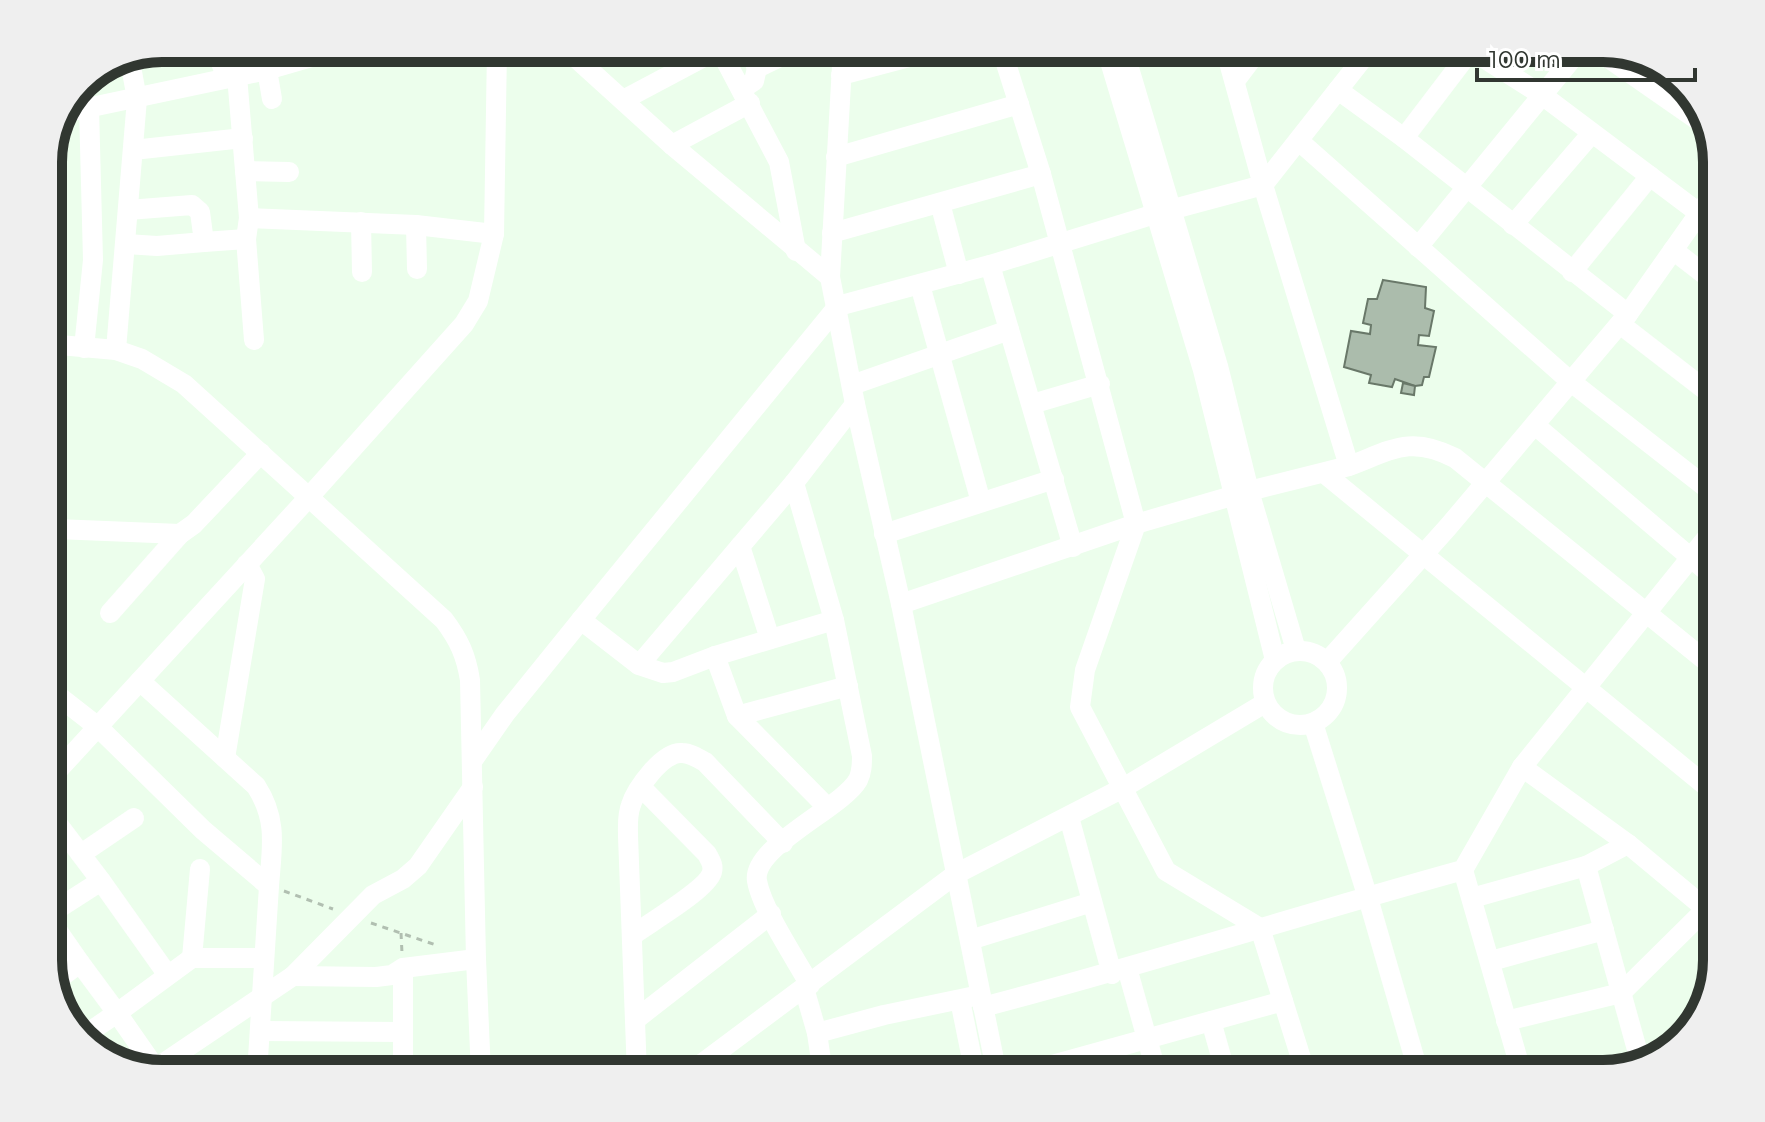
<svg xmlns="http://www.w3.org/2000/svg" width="1765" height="1122" font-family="Montserrat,sans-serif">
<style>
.building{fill:#abbcac;stroke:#697869;stroke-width:2}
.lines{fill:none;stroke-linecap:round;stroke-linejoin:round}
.path{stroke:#b1bfb1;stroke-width:3;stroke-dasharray:6 6;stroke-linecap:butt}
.minor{stroke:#fff;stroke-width:20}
.rim{fill:none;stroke:#313731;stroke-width:10}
</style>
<rect width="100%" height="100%" fill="#ecfeec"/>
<g class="building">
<polygon points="1383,280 1426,287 1425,308 1434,311 1429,336 1419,335 1418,345 1436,347 1429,377 1424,377 1422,385 1415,386 1395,379 1392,387 1369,383 1371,375 1344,367 1351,331 1370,334 1371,325 1363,323 1368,299 1377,299"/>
<polygon points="1403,383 1415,386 1414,395 1401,393"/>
</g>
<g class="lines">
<g class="path">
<polyline points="284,891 333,909"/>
<polyline points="371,923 439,946"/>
<polyline points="401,933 402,953"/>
</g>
<g class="minor">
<polyline points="215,48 227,78"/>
<polyline points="565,48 672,145 830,277"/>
<polyline points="719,48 779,162 796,251"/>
<polyline points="748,48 757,68"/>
<polyline points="843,48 830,277 855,404 901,604 997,1074"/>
<polyline points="1001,48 1041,174 1136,524 1085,670 1080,707 1166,871 1260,928 1306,1074"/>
<polyline points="1106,48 1203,370 1275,660"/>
<polyline points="1123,48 1218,366 1249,491 1296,650"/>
<polyline points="1594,48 1709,128"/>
<polyline points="1471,50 1542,95 1699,213"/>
<polyline points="267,70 272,99"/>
<polyline points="841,75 943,48"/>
<polyline points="237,76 249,218 246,239 254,340"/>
<polyline points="1235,81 1260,48"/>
<polyline points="742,89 754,81 757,68 782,56 815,48"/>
<polyline points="1338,90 1404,138 1628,314"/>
<polyline points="623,100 719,49"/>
<polyline points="68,112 267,70 343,48"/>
<polyline points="1404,138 1471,50 1467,48"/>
<polyline points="1299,141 1570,381 1717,496"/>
<polyline points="672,145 750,103"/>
<polyline points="133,150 243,138"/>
<polyline points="836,157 1019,104"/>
<polyline points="245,171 289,172"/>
<polyline points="940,203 959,274"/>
<polyline points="249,218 416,225 494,234"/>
<polyline points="361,222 362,272"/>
<polyline points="416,225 417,269"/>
<polyline points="1513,225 1592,133"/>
<polyline points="832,233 1041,174"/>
<polyline points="204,242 246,239"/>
<polyline points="126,244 157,246 204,242 200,212 192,205 128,210"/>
<polyline points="1418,247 1581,48"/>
<polyline points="1673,250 1717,284"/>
<polyline points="990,265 1073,547"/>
<polyline points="1572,272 1650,176"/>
<polyline points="920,285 981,502"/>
<polyline points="1620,324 1717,399"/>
<path d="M48,344L116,350L142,359L184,384L444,620C459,640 466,655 470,680L476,959L481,1074"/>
<polyline points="84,348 93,260 89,107"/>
<polyline points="116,350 137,99 130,61"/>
<polyline points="852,385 1009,330"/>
<polyline points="1032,404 1100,384"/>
<polyline points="1536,426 1717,580"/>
<path d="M1349,466C1392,450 1410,435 1455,458L1717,670"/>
<polyline points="1324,473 1717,795"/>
<polyline points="48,516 56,529 180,534 110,613"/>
<polyline points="180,534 194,524 261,453"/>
<polyline points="884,534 1054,479"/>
<polyline points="740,546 770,639"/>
<polyline points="901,604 1136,524 1249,491 1349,466 1263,185 1225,48"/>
<polyline points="581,620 639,665 663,673 673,672 715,656 834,620 794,483 855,404"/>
<circle cx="1300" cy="688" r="37"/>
<polyline points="715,656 737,716 827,807"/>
<polyline points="1327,662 1448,527 1628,314 1717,188"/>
<polyline points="639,665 794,483"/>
<path d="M140,681L256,786C278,820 272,847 269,886"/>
<polyline points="48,688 98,727 203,830 269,886 257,1074"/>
<polyline points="737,716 848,686"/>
<polyline points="1313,723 1368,898 1419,1074"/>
<polyline points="225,758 255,579 247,564"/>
<polyline points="473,760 505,714 581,620 838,306 990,265 1155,214 1263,185 1371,48"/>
<polyline points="1522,767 1628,844 1717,918"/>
<polyline points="48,781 309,497 464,324 478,301 494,234 497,48"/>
<polyline points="48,811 101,881 48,915"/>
<polyline points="1069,817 1112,974"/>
<polyline points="1628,844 1586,866 1641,1064"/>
<polyline points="81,854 134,818"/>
<polyline points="1463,870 1522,1074"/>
<polyline points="101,881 167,974"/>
<polyline points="1472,898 1586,866"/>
<polyline points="48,917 80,963 53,983"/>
<path d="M633,935C649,923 708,889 712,872C714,865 710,860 707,854L641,787"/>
<polyline points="970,940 1092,902"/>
<polyline points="192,958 200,869"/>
<polyline points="1491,961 1604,930"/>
<polyline points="80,963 117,1013 82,1037"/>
<polyline points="1127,968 1157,1074"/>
<polyline points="293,976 376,977 392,975 403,968 476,959"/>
<path d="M810,985C795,958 762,909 757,881C751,847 842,808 858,780C862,772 862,764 862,756L834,620"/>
<polyline points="804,988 817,1033"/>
<polyline points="960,1000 975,1074"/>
<path d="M983,1007C1144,965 1303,914 1463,870L1522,767L1717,525"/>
<polyline points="635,1020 771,914"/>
<polyline points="1211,1021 1226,1074"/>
<polyline points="1506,1021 1621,993 1706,909"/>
<polyline points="260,1031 403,1032"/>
<polyline points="1661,1058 1701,1013"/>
<polyline points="156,1069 117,1013 192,958 264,958"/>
<polyline points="152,1071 293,976 373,895 403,879 418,866 473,787"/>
<polyline points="403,1074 403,968"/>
<path d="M637,1074L628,836C628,826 627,815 631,805C636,789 663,751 682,753C690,753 698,758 705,762L783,843"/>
<polyline points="688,1074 956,874 1123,788 1265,703"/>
<polyline points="823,1074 817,1033 884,1015 980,995"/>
<polyline points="1020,1074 1283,1001"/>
</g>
</g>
<path d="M0 0H1765V1122H0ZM162 62H1603A100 100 0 0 1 1703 162V960A100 100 0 0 1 1603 1060H162A100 100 0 0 1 62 960V162A100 100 0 0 1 162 62Z" fill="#efefef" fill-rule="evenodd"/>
<path class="rim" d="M162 62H1603A100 100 0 0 1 1703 162V960A100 100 0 0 1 1603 1060H162A100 100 0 0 1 62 960V162A100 100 0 0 1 162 62Z"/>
<path d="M1477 68v12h218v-12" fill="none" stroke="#313731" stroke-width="4"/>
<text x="1489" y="68" font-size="24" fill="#313731" stroke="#ffffff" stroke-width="6" paint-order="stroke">100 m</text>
</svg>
